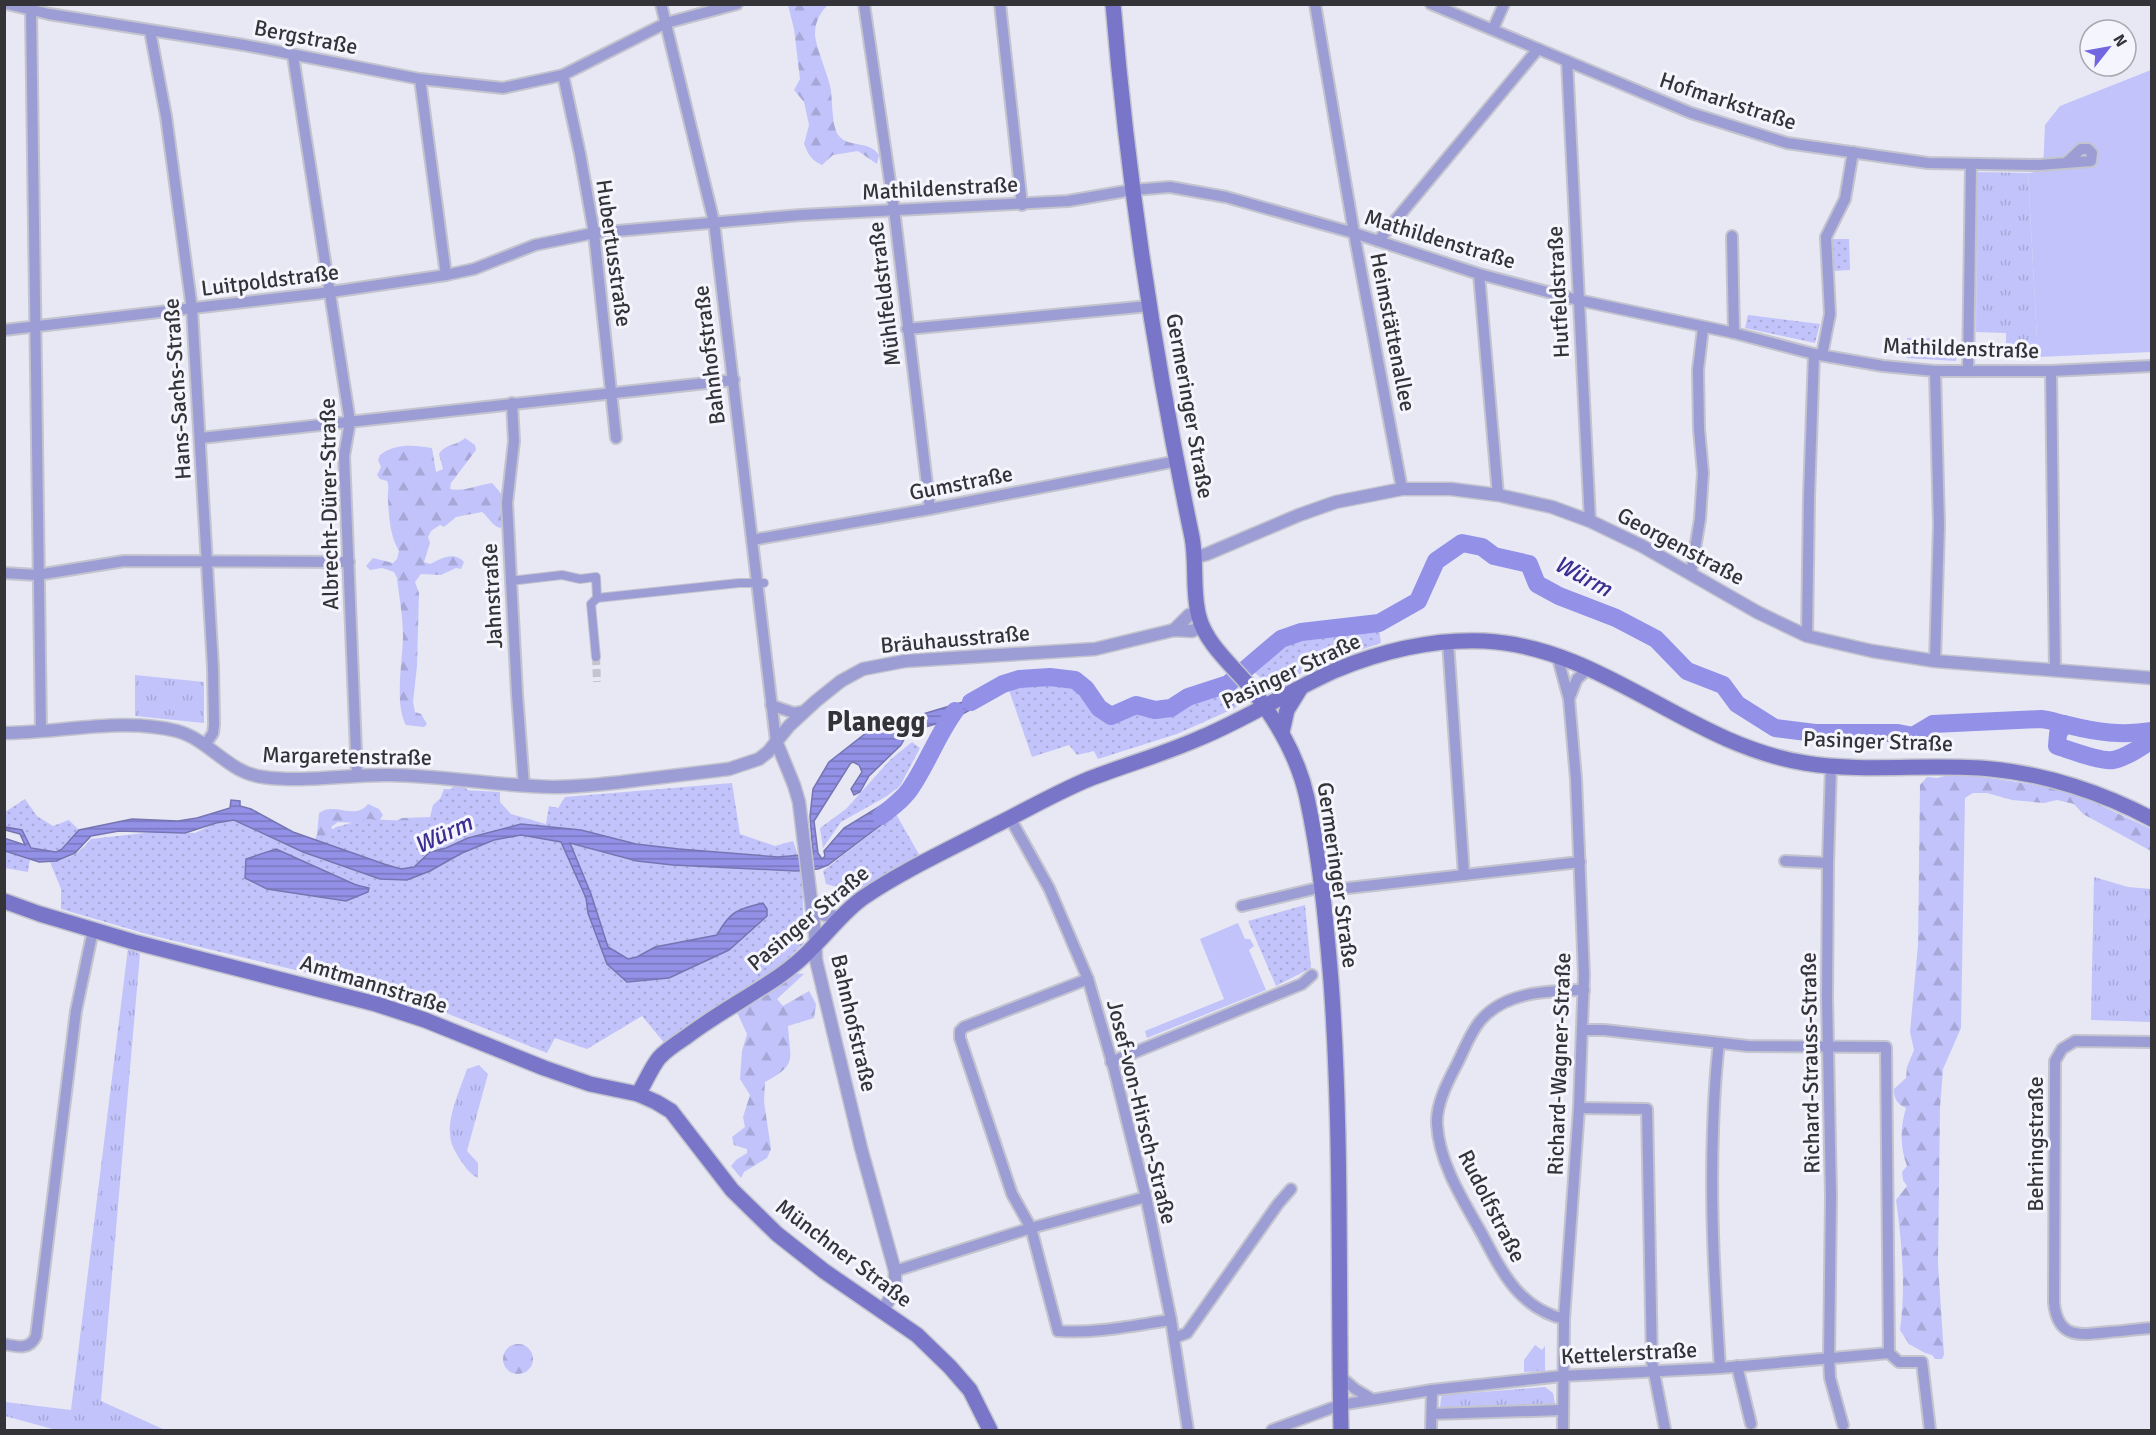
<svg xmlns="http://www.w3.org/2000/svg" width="2156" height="1435" font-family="Signika,sans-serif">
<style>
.grass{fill:url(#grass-tufts)}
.forest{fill:url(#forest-firs)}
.park{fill:url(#park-dots)}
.pitch{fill:#c2c3fa}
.water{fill:url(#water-rules);stroke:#7675b2;stroke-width:1.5}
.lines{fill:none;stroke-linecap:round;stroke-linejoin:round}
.river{stroke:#9391e7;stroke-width:18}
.pedestrian-tunnel{stroke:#c3c4ce;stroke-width:8;stroke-dasharray:8 4;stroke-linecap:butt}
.pedestrian-casing{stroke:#c3c4ce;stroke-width:10}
.minor-casing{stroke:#c3c4ce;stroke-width:14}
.tertiary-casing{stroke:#c3c4ce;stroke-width:15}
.secondary-casing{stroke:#c3c4ce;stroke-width:18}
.pedestrian{stroke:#9d9dd6;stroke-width:8}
.minor{stroke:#9d9dd6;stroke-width:10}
.tertiary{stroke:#9d9dd6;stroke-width:12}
.secondary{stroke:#7976ca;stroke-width:15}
.labels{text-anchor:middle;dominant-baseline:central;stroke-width:6;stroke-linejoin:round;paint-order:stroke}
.street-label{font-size:22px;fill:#343438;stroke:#f5f5fe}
.water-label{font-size:24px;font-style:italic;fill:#3e2d90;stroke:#f5f5fe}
.district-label{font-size:28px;font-weight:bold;fill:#343438;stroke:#f5f5fe}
</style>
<defs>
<pattern id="grass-tufts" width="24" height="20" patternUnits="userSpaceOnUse" patternTransform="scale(1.5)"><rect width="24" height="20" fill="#c2c3fa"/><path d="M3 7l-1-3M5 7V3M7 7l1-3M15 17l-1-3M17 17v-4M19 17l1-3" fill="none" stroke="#a7a8d7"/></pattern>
<pattern id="forest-firs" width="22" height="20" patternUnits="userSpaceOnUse" patternTransform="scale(1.5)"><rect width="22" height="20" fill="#c2c3fa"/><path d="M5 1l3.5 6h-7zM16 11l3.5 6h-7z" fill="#a7a8d7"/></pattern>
<pattern id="park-dots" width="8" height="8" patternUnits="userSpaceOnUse" patternTransform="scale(1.5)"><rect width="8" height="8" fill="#c2c3fa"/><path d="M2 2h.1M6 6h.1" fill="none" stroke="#a7a8d7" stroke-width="1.8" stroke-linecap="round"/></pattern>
<pattern id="water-rules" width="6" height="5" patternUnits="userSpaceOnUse" patternTransform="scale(1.5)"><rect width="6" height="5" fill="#9391e7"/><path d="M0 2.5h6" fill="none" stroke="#7977bc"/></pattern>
</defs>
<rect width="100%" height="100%" fill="#e7e8f3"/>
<g class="grass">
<polygon points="1977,172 2028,173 2038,357 2006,357 2006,333 1976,332"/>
<polygon points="1907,338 1940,338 1940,350 1958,351 1956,361 1907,358"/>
<polygon points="135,675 204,682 204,723 135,716"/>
<polygon points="2094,877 2128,887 2151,889 2151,1022 2091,1020"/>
<polygon points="128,948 140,954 101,1401 165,1430 56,1430 5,1416 5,1402 71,1410"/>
<path d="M479,1065L488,1074L467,1151L478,1163V1178C470,1174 466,1168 461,1161C456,1153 450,1144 450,1134C448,1115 461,1087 467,1069Z"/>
<polygon points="1535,1345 1542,1350 1545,1346 1545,1371 1524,1372 1524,1360"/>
<polygon points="1545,1387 1553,1393 1555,1404 1440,1409 1441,1397 1444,1395"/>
</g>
<g class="forest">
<path d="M788,5H828C821,11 815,22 815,33C814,42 828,75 830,86C833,98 831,127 839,136C849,148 869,140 879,155L877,164L858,151L833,155L822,165C812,161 808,154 804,144L809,125L806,111L804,102L794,90L800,79L794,29Z"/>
<path d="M465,438L475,445L476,450L451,483L450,489C463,492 478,485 492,483L504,497L500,506L504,525L500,528C491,525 489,517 482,512L456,517L444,527L440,525L431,531L428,537L430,543L424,562L430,564C442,558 454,551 464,562L461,569L456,568L441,575L421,574L415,582L419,593L417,666L413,702L415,712L421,714L427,724L424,727L406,725C394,704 403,659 403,635C403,616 399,597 397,578L394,572L382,568L370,570L366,566L373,558L393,563L397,559L399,551C390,536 389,517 388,500C387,492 390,488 387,481L380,479L377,475L381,467L378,460L380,455C395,443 415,445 432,448L436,472L443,469L439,454C446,443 457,446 465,438Z"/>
<path d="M1956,773L2044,786L2085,798L2151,829V851L2083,814L2074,804L2057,800L2044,803L2012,800L1987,793H1973L1965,798L1961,1028L1943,1069L1940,1108L1938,1264L1944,1355L1942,1359H1935L1932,1355L1925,1353L1909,1344L1900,1330C1906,1287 1902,1243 1896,1200L1907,1186L1903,1180L1902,1172L1907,1166C1900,1148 1900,1127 1906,1108C1897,1104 1894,1099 1894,1089L1906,1078L1907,1067L1914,1050L1910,1032L1918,945L1920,785L1927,777L1937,778Z"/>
<path d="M456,784L463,786L477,798L384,865L314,841L317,835L319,813C335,801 355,821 368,804L379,809L383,815L377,824L338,822L331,827L338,837L389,825L402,818L430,817L433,805Z"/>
<path d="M790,973L804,974L777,999L783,1006L809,991L816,1004L814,1018L788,1026C790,1060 798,1064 765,1082L764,1102L771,1149L767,1158L744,1172L741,1178L731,1166L736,1160L747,1153V1149L734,1145L732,1137L745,1127L743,1117L750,1095L740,1079L742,1051L747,1034L735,1008Z"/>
<circle cx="518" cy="1359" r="15"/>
</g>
<g class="park">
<polygon points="1831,239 1849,239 1850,270 1832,271"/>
<polygon points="1748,315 1820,324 1815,343 1745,328"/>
<polygon points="1379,629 1381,643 1333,659 1275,685 1265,682 1253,671 1286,642 1304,637"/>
<polygon points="1047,682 1067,685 1080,689 1096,712 1110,721 1137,711 1154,715 1174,711 1190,702 1211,696 1235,684 1240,692 1242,701 1235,708 1177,734 1098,759 1094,751 1077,755 1069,745 1032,757 1009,690"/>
<polygon points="912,742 920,748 900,786 887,796 841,822 823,848 820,828 846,809 890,760"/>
<path d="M732,783L740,834L775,846L793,841C806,873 802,909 804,943L776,970L708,1012L666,1045L642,1016L587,1049L555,1038L547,1053L421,1003L357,985L150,935L61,909V889L50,862C71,858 78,855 91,839L153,832L195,833L228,817L309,847L336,827L366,819L431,822L444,789L500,792V802L511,814L546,824L549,806L558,808L565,797Z"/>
<path d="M25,799L37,816L53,826L69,820L79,830C58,854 63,853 31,848L22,830L5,827V812Z"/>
<polygon points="896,814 920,856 854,892 826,884 823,871"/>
<polygon points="4,851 30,859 28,872 5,868"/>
<polygon points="1305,905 1311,968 1276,986 1248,921"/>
</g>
<g class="pitch">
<polygon points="2151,70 2151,352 2038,357 2028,173 2043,171 2045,125 2060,106"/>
<polygon points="1238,923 1245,939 1250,939 1254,946 1249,950 1266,990 1147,1038 1145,1031 1224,999 1200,939"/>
</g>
<g class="water">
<path d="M991,691L987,701L953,719L908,732L901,745L869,776L860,792L854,795L851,789L862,772L859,765L853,762L850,764L814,821L818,853L822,859L825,856L824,851L844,828L895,797L901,803L902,809L828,865L818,869L796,871L673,865L637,861L570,843L591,894L608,947L628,959L637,957L655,947L717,935C730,911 738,909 763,903L767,909V916L729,950L669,978L627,982L607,964L588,913L586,898L561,842L521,835L494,840L462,853L430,871L407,880L380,879L303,852L234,820L216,823L185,833L119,831L91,836L75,853L56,861L39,862L5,851L4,838L25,845L20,834L5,830V827L22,830L31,848L56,852L62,849L79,830L132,819L178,821L197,818L230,808L231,800L240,801V806L251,809L293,832L384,864L401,869L414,867L430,852L446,848L468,838L521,824L581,830L636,844L679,849L778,857L813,854L810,816L813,789L829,762L870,730L963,702L982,692Z"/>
<polygon points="276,849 356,885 369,888 368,892 346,901 267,889 245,878 246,859"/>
</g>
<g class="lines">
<g class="river">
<path d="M971,702L1003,684L1019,679L1050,677L1075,680L1086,689L1099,708L1111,716L1136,705L1155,710L1171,708L1188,697L1228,684L1281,639L1301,632L1379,623L1418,601L1436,561L1462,543L1482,547L1494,556L1529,564L1537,584L1559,596L1616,618L1656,639L1687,671L1723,685L1737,704L1775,728L1815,733H1898L1913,736L1933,724L2041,719C2051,720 2058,723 2068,725C2096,732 2122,736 2152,731"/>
<path d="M2064,724L2058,734L2057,746C2070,750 2101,762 2113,760C2122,759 2145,746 2152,739"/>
<path d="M881,816C892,807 905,798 912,786C928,762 938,734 955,711"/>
</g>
<polyline class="pedestrian-tunnel" points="596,657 597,682"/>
<defs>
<g id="pedestrian">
<polyline points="510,581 562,575 580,579 596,577 597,598 591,604 596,657"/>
<polyline points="597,598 739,583 764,583"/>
</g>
<g id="minor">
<polyline points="7,4 49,14 244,45 420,79 503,88 563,75 666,23 737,4"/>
<polyline points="661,4 714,222 776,741"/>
<polyline points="864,4 894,209 930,509"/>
<polyline points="1000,4 1022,205"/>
<polyline points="1315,4 1354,233 1402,489"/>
<polyline points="1431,4 1691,113 1787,143 1928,163 2039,165 2091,161 2092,153 2088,149 2081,149 2066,163"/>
<polyline points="31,10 41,731"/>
<polyline points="1493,29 1504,4"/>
<polyline points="150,31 166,116 192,309 213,667 214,725 213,733 205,745"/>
<polyline points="293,56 350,422 344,456 357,775"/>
<polyline points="1567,61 1590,521"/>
<polyline points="563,75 580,154 594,233 616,438"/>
<polyline points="420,79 446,275"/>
<polyline points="1732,236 1734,333"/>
<polyline points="1378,241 1538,49"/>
<polyline points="1479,274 1498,495"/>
<polyline points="907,329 1149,306"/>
<polyline points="4,330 331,292 446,275 474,269 535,245 594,233 801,215 1068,201 1132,190 1170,187 1226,197 1354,233 1479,274 1578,300 1734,333 1814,354 1883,366 1935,371 2051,371 2152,366"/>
<polyline points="1822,355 1830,314 1826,237 1845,199 1853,152"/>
<polyline points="1968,371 1971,165"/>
<polyline points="2051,371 2055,670"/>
<polyline points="512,403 514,441 507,503 517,694 524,786"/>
<polyline points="201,438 734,380"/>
<polyline points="752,540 930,509 1177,461"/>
<polyline points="4,573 37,575 124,561 349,562"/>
<polyline points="1691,573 1700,519 1703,473 1699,429 1698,370 1703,328"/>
<polyline points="1807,636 1809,497 1814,354"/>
<polyline points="1448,642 1464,875"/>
<polyline points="1557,655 1569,699 1576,779 1584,975 1579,1108 1564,1319 1563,1430"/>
<polyline points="1935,661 1939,525 1935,371"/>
<polyline points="1569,699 1577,679 1589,668"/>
<polyline points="771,705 794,713 804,711"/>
<polyline points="1831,766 1828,863 1827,998 1831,1196 1829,1359 1830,1378 1843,1425"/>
<polyline points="1010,818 1049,888 1088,979 1114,1069 1146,1197 1171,1320 1188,1430"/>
<polyline points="1785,861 1828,863"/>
<polyline points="1348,888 1580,862"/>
<polyline points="1242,906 1322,887"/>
<path d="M1088,979L964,1027L960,1031V1038L1012,1194L1031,1228L1058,1331C1095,1334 1135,1325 1171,1320"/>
<polyline points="1583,1030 1604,1030 1748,1046 1886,1047 1889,1353"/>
<path d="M2152,1042L2075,1041L2062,1049L2055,1061L2054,1303C2058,1340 2081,1335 2109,1332C2123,1331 2137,1329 2152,1328"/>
<path d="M1719,1044C1715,1073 1714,1101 1713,1130C1710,1210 1715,1289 1720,1368"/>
<polyline points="1111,1062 1302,984 1312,975"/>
<polyline points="1579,1108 1647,1109 1652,1362 1665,1429"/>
<polyline points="895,1271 1031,1228 1146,1197"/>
<path d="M1564,1319C1519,1308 1502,1272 1482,1234C1463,1200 1439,1163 1437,1124C1436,1104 1448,1081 1457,1064C1464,1050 1471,1031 1481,1020C1506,991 1549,991 1584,990"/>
<polyline points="1174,1338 1187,1333 1278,1204 1291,1189"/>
<path d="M4,1344C18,1347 30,1350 36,1336L76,1011L93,930"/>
<polyline points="1889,1353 1899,1362 1922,1362 1930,1430"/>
<polyline points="1737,1366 1751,1424"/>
<polyline points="1340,1376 1355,1389 1372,1399"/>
<polyline points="1432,1414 1561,1410"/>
<polyline points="1272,1430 1340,1405 1432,1390 1562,1376 1720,1368 1889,1353"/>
<polyline points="1431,1430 1432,1390"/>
</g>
<g id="tertiary">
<polyline points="1196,557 1207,554 1299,515 1336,502 1402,489 1451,489 1498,495 1552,507 1590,521 1642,546 1757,612 1807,636 1872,651 1935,661 2152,678"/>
<polyline points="1174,630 1189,615 1197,612"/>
<path d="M4,733C61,733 121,717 177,731C210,740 228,773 263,777C305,783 348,774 390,775C445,776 499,786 553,787C579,787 605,784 630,781C663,777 696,773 729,769L759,759L768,752L789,726L816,701L841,681L863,669L905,661L1095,649L1174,630L1192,631L1202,627"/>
<polyline points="776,741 794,785 799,802 815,933 816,960 861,1148 895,1271 895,1290 883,1310"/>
<path d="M812,908C820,915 829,917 840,917"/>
</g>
<g id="secondary">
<path d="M1113,4C1128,183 1155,361 1192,537C1197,563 1192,592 1199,617C1206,644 1233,666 1251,688C1277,721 1298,756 1307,798C1320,858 1326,920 1331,981C1342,1131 1338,1281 1341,1430"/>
<polyline points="1282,732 1287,710 1300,689"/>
<polyline points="4,901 40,914 134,942 376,1004 425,1020 544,1068 590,1084 638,1094 656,1102 671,1111 732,1190 777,1234 824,1271 917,1335 950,1367 970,1390 990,1430"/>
<path d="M638,1094C645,1083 651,1068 659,1058C666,1050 677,1043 686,1037C715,1015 747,998 778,977C791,968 805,956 816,944C832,928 845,910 864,897C904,870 948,850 990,828C1023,812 1055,793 1089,779C1125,765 1164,754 1200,738C1246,719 1289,691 1336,670C1382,651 1434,639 1484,641C1604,647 1687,744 1805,763C1866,773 1930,763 1991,769C2046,774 2103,793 2152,819"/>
</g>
</defs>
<use href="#pedestrian" class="pedestrian-casing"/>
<use href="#minor" class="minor-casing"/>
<use href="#tertiary" class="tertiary-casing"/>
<use href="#secondary" class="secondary-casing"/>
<use href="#pedestrian" class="pedestrian"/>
<use href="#minor" class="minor"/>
<use href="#tertiary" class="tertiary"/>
<use href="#secondary" class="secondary"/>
</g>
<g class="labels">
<g class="street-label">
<text transform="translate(306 37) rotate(11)">Bergstraße</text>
<text transform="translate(1728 101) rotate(18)">Hofmarkstraße</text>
<text transform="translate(940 188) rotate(-3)">Mathildenstraße</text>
<text transform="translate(1440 239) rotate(17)">Mathildenstraße</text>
<text transform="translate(614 253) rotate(82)">Hubertusstraße</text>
<text transform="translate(270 280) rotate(-7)">Luitpoldstraße</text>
<text transform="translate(1558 292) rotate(-93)">Hutfeldstraße</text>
<text transform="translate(884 294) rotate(-97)">Mühlfeldstraße</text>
<text transform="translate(1393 332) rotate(79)">Heimstättenallee</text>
<text transform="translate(1961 348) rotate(2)">Mathildenstraße</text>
<text transform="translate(709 355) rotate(-97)">Bahnhofstraße</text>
<text transform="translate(177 389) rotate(-94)">Hans-Sachs-Straße</text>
<text transform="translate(1190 406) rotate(80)">Germeringer Straße</text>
<text transform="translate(961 483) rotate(-11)">Gumstraße</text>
<text transform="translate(329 504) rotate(-91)">Albrecht-Dürer-Straße</text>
<text transform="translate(1681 546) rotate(28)">Georgenstraße</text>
<text transform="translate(492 596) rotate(-93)">Jahnstraße</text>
<text transform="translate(955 639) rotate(-5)">Bräuhausstraße</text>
<text transform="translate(1291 671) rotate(-25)">Pasinger Straße</text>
<text transform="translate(1878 741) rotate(2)">Pasinger Straße</text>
<text transform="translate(347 756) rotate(1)">Margaretenstraße</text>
<text transform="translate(1338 875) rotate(82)">Germeringer Straße</text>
<text transform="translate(808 918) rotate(-40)">Pasinger Straße</text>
<text transform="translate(374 984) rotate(17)">Amtmannstraße</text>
<text transform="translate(854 1023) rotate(77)">Bahnhofstraße</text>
<text transform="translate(1810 1063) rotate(-91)">Richard-Strauss-Straße</text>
<text transform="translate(1559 1064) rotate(-88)">Richard-Wagner-Straße</text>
<text transform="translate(1142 1112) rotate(76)">Josef-von-Hirsch-Straße</text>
<text transform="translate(2035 1144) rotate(-90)">Behringstraße</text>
<text transform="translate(1492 1206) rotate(63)">Rudolfstraße</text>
<text transform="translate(844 1253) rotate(37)">Münchner Straße</text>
<text transform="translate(1629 1353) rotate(-3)">Kettelerstraße</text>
</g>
<g class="water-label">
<text transform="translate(1583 576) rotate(28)">Würm</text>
<text transform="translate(443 834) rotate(-25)">Würm</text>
</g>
<g class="district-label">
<text x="876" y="722">Planegg</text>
</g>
</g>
<rect width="2156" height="1435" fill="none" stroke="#343438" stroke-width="12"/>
<g transform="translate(2108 48) rotate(59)"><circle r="28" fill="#f5f5fe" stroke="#a8a8af" stroke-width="1.5"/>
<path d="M0-4.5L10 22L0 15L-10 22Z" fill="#7367e1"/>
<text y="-9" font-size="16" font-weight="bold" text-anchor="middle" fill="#343438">N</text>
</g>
</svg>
